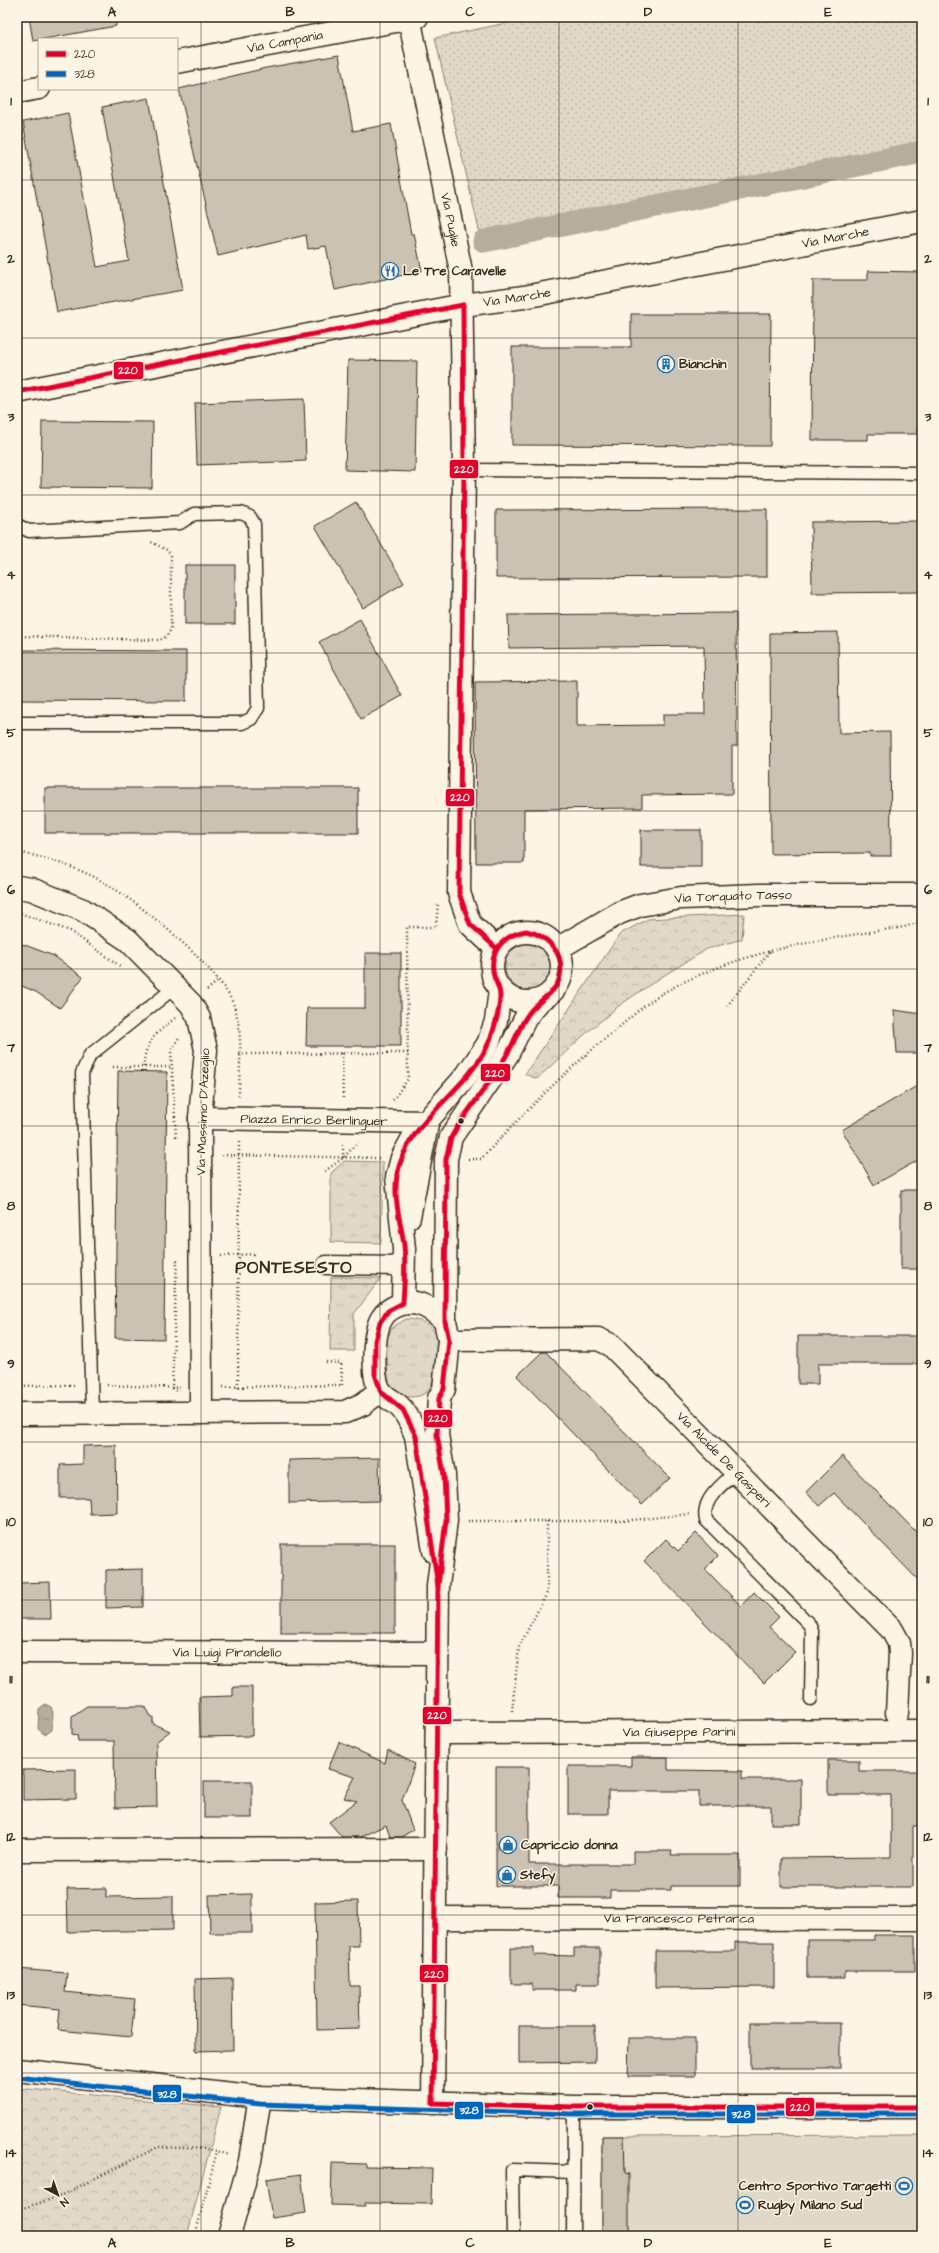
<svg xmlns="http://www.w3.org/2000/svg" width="939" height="2253" font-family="'Architects Daughter',sans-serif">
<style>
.grass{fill:url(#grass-tufts);stroke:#8e8173}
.park{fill:url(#park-crowns);stroke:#8e8173}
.garden{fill:url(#garden-dots);stroke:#8e8173}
.pitch{fill:#e0d8c8;stroke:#8e8173}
.water{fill:url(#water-ripples);stroke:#85796b}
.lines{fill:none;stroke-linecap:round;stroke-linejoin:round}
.canal{stroke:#b7ad9e;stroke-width:23}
.building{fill:#ccc2b3;stroke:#3b2a1e}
.service-casing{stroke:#3b2a1e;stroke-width:15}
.pedestrian-casing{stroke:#3b2a1e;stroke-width:21}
.minor-casing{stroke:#3b2a1e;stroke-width:25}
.tertiary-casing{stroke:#3b2a1e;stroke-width:25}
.secondary-casing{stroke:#3b2a1e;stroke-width:25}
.path{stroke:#3b2a1e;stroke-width:2.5;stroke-dasharray:1 3;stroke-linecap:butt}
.service{stroke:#fcf5e5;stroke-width:12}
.pedestrian{stroke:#fcf5e5;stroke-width:18}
.minor{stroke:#fcf5e5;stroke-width:22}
.tertiary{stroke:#fcf5e5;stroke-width:22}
.secondary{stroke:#fcf5e5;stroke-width:22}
.bus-1-casing{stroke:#fcf5e5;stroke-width:8}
.bus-2-casing{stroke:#fcf5e5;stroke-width:8}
.bus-1{stroke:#e4002b;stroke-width:5}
.bus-2{stroke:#0065bd;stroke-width:5}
.grid{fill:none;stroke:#3b2a1e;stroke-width:1;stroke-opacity:0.55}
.bus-dot{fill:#3b2a1e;stroke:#fcf5e5;stroke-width:1.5}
.labels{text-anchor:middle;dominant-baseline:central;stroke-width:3;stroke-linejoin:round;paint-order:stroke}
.street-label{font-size:13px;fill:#3b2a1e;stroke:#fcf5e5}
.poi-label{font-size:13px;font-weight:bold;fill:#3b2a1e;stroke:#fcf5e5;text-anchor:start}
.district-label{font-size:17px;font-weight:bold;letter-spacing:1px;fill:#3b2a1e;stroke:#fcf5e5}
.line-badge{stroke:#fcf5e5;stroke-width:1.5}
.badge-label{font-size:11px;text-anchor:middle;font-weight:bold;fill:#fff}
.neatline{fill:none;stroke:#3b2a1e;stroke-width:1.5}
.grid-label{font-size:13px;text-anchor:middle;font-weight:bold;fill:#3b2a1e}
</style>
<defs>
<pattern id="grass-tufts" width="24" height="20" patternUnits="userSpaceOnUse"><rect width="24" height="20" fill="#e0d8c8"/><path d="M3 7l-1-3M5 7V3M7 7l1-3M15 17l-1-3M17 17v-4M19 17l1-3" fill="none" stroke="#c1baab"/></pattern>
<pattern id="park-crowns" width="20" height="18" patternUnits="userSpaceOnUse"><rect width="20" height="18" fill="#e0d8c8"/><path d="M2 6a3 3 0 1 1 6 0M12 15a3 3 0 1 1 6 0" fill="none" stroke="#c1baab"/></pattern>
<pattern id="garden-dots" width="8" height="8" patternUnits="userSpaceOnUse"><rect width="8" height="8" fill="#e0d8c8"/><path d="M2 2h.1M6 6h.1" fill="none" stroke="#c1baab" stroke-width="1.8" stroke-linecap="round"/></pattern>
<pattern id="water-ripples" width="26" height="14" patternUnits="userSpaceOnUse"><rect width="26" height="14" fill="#b7ad9e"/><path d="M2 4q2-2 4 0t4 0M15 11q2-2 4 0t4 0" fill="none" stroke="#968d80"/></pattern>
</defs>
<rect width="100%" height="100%" fill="#fcf5e5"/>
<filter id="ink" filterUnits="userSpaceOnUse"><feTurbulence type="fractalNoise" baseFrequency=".025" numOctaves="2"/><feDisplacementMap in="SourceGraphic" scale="8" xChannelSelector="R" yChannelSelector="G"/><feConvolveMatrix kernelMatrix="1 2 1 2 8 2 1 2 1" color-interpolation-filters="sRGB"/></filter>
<g filter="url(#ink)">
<g class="grass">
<circle cx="528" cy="967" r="23"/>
<polygon points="344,1161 383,1162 381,1243 331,1242 331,1173"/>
<polygon points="331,1277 381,1278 354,1314 354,1351 330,1351"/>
<path d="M406,1319C416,1319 428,1322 434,1331C441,1342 437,1385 425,1393C420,1397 413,1397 407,1397L391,1388L388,1379L386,1340L393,1327Z"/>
</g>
<g class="park">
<polygon points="744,914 742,939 707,949 663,976 620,1005 584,1035 537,1079 525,1074 620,934 648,919"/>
<polygon points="17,2088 221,2107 187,2236 17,2236"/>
</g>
<polygon class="garden" points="535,17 922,17 922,150 481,239 435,38"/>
<polygon class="pitch" points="922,2135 922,2236 602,2236 602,2136"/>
<polygon class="water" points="45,1704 51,1707 53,1713 52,1730 45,1735 38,1729 39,1710"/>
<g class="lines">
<polyline class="canal" points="484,241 922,152"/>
</g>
<g class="building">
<polygon points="29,17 116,17 116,26 33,41"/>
<polygon points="339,55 353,131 391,124 411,234 414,234 422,271 335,290 326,246 308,249 306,235 218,256 179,89 266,68"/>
<polygon points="149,98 183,290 57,312 23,122 68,113 97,267 129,261 102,107"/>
<polygon points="868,271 922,272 922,425 918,425 918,434 868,434 868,440 812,440 813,280 868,280"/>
<polygon points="631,314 771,314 770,446 512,445 512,347 631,347"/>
<polygon points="348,360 417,361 415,472 345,470"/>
<polygon points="304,399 306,461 197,465 195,403"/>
<polygon points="42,421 153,422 152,488 41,487"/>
<polygon points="356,502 404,583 363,608 315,526"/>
<polygon points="767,509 767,577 496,578 496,510"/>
<polygon points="922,521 922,592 812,593 811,522"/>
<rect x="185" y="565" width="50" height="59"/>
<polygon points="736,613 737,746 732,746 732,794 642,795 642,808 524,809 524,863 476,863 475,682 577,681 577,726 663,725 663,714 705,714 704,646 509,648 508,615"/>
<polygon points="360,619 402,696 361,719 319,642"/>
<polygon points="838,632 839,733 890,732 891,856 870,856 870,853 771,854 770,633"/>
<polygon points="17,650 186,651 186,701 17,700"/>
<rect x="45" y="788" width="313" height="45"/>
<rect x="641" y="830" width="60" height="37"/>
<polygon points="17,942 54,956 83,977 60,1008 36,992 17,984"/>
<polygon points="365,953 401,953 401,1046 306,1046 307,1008 365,1008"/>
<polygon points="894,1010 922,1014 922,1053 897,1053"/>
<polygon points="118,1071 167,1072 164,1339 115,1338"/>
<polygon points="922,1083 922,1158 874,1185 842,1130"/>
<rect x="901" y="1190" width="21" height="79"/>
<polygon points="798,1336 922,1336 922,1364 818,1364 818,1384 798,1384"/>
<polygon points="542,1352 546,1352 670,1478 642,1505 517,1376"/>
<polygon points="116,1445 117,1513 90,1514 89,1498 60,1498 60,1465 83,1464 83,1446"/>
<polygon points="842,1456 922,1538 922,1584 834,1493 819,1506 806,1492"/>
<polygon points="379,1458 380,1501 289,1503 289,1460"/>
<polygon points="696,1533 718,1556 705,1569 741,1606 754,1592 779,1617 769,1627 795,1652 764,1683 644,1561 666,1539 678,1551"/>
<rect x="281" y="1544" width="114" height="89"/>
<polygon points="143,1569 143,1607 106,1608 106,1570"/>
<polygon points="50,1582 51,1619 17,1619 17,1583"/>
<polygon points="233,1687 252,1687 252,1736 200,1737 199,1697 233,1696"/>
<polygon points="87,1706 145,1706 151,1716 153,1717 153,1724 170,1731 156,1742 157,1807 115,1808 114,1741 78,1741 77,1735 72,1734 72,1716"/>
<polygon points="339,1742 385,1763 388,1750 415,1764 402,1800 413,1830 401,1837 390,1837 386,1825 360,1837 342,1837 329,1822 357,1801 344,1798 355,1777 328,1769"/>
<polygon points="631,1757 668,1757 668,1770 742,1771 742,1779 801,1779 801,1824 771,1824 771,1806 699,1806 699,1791 608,1791 608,1814 568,1814 568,1766 631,1766"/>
<polygon points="828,1760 859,1760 859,1771 922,1771 922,1826 913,1826 913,1887 781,1887 781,1858 891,1857 891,1795 828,1795"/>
<polygon points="496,1767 529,1767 529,1864 633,1864 633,1851 672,1851 671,1855 740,1855 740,1886 671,1886 671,1890 610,1890 610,1898 558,1898 558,1886 496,1886"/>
<polygon points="76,1769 76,1799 23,1800 23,1770"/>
<rect x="204" y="1781" width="48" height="37"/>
<polygon points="106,1888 106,1897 173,1896 173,1930 68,1932 67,1889"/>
<polygon points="252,1894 252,1933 210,1933 209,1895"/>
<polygon points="358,1901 359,1946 349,1946 350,1986 359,1986 360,2029 317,2030 315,1902"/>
<polygon points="874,1935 915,1935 915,1971 845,1971 845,1978 807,1978 807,1940 874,1940"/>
<polygon points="735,1942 774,1942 774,1987 655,1988 655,1951 735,1951"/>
<polygon points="511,1948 534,1948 534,1955 574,1956 574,1948 600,1948 600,1984 576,1984 576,1990 532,1990 532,1984 511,1984"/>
<polygon points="17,1969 67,1973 65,1992 135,1999 131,2037 58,2030 60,2009 17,2005"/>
<polygon points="232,1978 233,2050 196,2051 195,1979"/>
<rect x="750" y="2023" width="90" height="45"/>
<polygon points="519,2026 595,2026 595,2062 519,2063"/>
<polygon points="629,2038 695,2038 695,2076 628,2076"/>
<polygon points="602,2136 624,2136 625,2173 629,2174 629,2236 602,2236"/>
<polygon points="332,2163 366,2164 366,2167 432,2168 431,2204 365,2203 365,2206 331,2205"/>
<polygon points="301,2174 306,2213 272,2218 266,2179"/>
</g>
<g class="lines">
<defs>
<g id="service">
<polyline points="464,470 922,473"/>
<polyline points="17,525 29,531 180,523 194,514 241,513 250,517 254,524 258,708 251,719 242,723 17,723"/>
<polyline points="92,1412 82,1073 90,1055 174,988"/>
<path d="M736,1472C722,1485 701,1499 706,1520L809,1624L812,1631L811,1699"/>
<polyline points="513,2236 512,2170 573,2172"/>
<polyline points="573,2236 574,2107"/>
</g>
<polyline id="pedestrian" points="326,1265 404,1266"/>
<g id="minor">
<path id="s1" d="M409,17L461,271L464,470L459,893L470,924L496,948"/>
<path id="s2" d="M177,62L417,17"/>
<polyline points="17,92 39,88"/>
<path id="s3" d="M17,392L463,305L524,297L922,221"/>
<polyline points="17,887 31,889 83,910 128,940 191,1004 199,1018 206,1050 200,1118 201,1413"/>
<path id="s4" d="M557,949L619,913L640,905L681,898L759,895H922"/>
<path id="s5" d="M200,1118L427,1122"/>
<polyline points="409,1217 427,1125"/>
<polyline points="403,1303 404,1249 397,1177 402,1158 414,1136 466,1076 488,1044 496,1021 500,990"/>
<path id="s6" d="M449,1340L598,1339L611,1345L892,1630L899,1643L900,1653L897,1713"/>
<polyline points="17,1414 345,1412 363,1404 380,1391"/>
<path d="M434,1551L416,1436C412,1426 408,1415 400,1407C393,1400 384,1398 379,1389C372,1374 373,1332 382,1318C386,1311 391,1308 399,1305C417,1298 432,1309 445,1321"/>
<path id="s7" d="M17,1652L438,1653"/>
<path id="s8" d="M437,1733L922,1731"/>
<polyline points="17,1850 436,1849"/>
<path id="s9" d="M435,1918L922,1919"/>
<polyline points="433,2103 438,1586 446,1520 444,1475 437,1435 439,1398 444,1389 449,1340 445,1321 446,1159 451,1137 507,1055 526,1017 539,1001"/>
<polyline points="229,2236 250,2161 260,2097"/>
</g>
<circle id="tertiary" cx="527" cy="967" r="35"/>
<polyline id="secondary" points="17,2070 260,2097 574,2107 922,2107"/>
</defs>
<use href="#service" class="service-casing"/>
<use href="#pedestrian" class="pedestrian-casing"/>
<use href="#minor" class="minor-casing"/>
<use href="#tertiary" class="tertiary-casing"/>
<use href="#secondary" class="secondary-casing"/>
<g class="path">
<polyline points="17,636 160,640 167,636 171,629 171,555 167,550 151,542"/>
<path d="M17,852C44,857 73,866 98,879C133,897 222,969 234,1006C244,1035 239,1066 239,1097"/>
<polyline points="17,912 70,931 120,966"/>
<polyline points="207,990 218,981"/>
<polyline points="727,1006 770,951"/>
<polyline points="342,1053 343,1100"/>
<polyline points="239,1054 408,1053"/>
<polyline points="113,1067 172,1067"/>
<path d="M144,1067C144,1041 156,1034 175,1018"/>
<polyline points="393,1100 408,1079 407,927 436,927 438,903"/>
<polyline points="176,1137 171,1051 180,1036"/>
<polyline points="222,1155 379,1158"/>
<polyline points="343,1158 343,1143"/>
<path d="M468,1159H481C524,1113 568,1068 617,1029C633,1015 651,999 670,989C743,950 823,939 904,927L917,923L921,918"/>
<polyline points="325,1171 343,1158 358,1142"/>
<polyline points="221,1256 255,1254"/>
<polyline points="326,1362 341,1363 342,1385"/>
<polyline points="107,1385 180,1388"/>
<polyline points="17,1386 74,1385"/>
<polyline points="223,1387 342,1385"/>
<polyline points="238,1387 239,1140"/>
<polyline points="176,1391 172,1388 177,1258"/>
<polyline points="468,1521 623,1521 689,1514"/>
<polyline points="512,1711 519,1647 547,1593 547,1521"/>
<polyline points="17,2210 58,2197 158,2147 209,2149 230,2155"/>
<polyline points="195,2236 217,2151"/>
</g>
<use href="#service" class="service"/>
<use href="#pedestrian" class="pedestrian"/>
<use href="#minor" class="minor"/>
<use href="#tertiary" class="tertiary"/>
<use href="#secondary" class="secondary"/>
<defs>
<g id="bus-1">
<polyline points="463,305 464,470 459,893 470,924 496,948"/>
<polyline points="17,392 463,305"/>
<path d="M526,931C547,935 565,953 560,976C557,993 538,1000 529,1013C519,1026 515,1042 506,1056C491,1082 472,1104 456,1129L451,1138L446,1159L445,1321L449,1340L444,1389L439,1398L437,1435L444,1475L446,1520L438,1586L416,1436L403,1410L381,1392L375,1374V1341L380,1322L388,1311L403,1303C404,1284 406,1265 404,1245C401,1223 393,1198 397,1176C406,1119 469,1092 490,1040C495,1026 500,1011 500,996C500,988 496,983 494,976C488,952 503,935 526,931Z"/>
<polyline points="433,2103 438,1586"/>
<polyline points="433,2103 574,2107 922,2107"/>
</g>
<polyline id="bus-2" points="17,2077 260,2104 574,2114 922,2114"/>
</defs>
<use href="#bus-1" class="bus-1-casing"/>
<use href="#bus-2" class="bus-2-casing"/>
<use href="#bus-1" class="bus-1"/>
<use href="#bus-2" class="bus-2"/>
</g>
</g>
<path class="grid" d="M201,17V2236M380,17V2236M559,17V2236M738,17V2236M17,180H922M17,338H922M17,495H922M17,653H922M17,811H922M17,969H922M17,1126H922M17,1284H922M17,1442H922M17,1600H922M17,1758H922M17,1915H922M17,2073H922"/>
<defs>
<symbol id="restaurant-ring" viewBox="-11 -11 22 22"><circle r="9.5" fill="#fcf5e5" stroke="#1f6fb2" stroke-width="1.5"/><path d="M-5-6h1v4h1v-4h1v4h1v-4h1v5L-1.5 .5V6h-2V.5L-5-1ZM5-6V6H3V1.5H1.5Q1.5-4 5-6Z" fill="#1f6fb2"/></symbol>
<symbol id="building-ring" viewBox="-11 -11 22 22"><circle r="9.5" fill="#fcf5e5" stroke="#1f6fb2" stroke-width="1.5"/><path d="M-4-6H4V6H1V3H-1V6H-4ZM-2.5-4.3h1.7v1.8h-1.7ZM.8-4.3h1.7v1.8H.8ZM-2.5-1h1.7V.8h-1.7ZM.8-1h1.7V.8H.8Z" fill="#1f6fb2"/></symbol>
<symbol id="shop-ring" viewBox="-11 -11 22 22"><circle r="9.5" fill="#fcf5e5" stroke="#1f6fb2" stroke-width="1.5"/><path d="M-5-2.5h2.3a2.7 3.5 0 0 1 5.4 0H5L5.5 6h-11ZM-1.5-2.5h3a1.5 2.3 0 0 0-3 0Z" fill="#1f6fb2"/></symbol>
<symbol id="stadium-ring" viewBox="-11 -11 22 22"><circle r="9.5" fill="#fcf5e5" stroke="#1f6fb2" stroke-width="1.5"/><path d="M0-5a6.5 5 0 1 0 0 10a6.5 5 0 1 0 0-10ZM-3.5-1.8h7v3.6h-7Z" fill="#1f6fb2"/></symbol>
</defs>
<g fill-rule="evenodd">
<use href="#restaurant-ring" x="380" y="261" width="20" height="20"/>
<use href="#building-ring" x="656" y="354" width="20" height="20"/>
<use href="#shop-ring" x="498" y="1835" width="20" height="20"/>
<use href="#shop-ring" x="497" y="1865" width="20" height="20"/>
<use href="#stadium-ring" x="894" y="2176" width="20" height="20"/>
<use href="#stadium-ring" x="735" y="2195" width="20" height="20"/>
</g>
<g class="bus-dot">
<circle cx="461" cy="1121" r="3.5"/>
<circle cx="590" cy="2107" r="3.5"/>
</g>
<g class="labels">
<g class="street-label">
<text stroke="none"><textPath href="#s2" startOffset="110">Via Campania</textPath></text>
<text stroke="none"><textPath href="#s1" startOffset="207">Via Puglie</textPath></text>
<text stroke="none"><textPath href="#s3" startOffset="833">Via Marche</textPath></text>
<text stroke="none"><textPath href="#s3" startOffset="509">Via Marche</textPath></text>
<text stroke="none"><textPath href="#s4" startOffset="188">Via Torquato Tasso</textPath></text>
<text transform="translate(203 1112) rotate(-88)">Via Massimo D'Azeglio</text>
<text stroke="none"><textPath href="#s5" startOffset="114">Piazza Enrico Berlinguer</textPath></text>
<text stroke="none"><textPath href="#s6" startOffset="324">Via Alcide De Gasperi</textPath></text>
<text stroke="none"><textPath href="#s7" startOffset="210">Via Luigi Pirandello</textPath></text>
<text stroke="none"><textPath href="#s8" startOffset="242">Via Giuseppe Parini</textPath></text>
<text stroke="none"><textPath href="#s9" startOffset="244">Via Francesco Petrarca</textPath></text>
</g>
<g class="poi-label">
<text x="403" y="271">Le Tre Caravelle</text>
<text x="679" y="364">Bianchin</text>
<text x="521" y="1845">Capriccio donna</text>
<text x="520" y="1875">Stefy</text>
<text x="891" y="2186" text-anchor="end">Centro Sportivo Targetti</text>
<text x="758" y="2205">Rugby Milano Sud</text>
</g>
<g class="district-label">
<text x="294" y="1268">PONTESESTO</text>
</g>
</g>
<g class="line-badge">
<rect x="113" y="361" width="31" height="19" rx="4" fill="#e4002b"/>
<rect x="449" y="459" width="30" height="20" rx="4" fill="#e4002b"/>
<rect x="445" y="788" width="30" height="19" rx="4" fill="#e4002b"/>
<rect x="480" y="1063" width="31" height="19" rx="4" fill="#e4002b"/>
<rect x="423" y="1409" width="30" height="19" rx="4" fill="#e4002b"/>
<rect x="422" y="1706" width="30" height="19" rx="4" fill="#e4002b"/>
<rect x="419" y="1964" width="30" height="19" rx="4" fill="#e4002b"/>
<rect x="152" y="2084" width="30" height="19" rx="4" fill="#0065bd"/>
<rect x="785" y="2097" width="30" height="20" rx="4" fill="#e4002b"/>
<rect x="454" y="2101" width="30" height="19" rx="4" fill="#0065bd"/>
<rect x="726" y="2104" width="30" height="20" rx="4" fill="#0065bd"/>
</g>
<g class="badge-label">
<text x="128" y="374">220</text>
<text x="464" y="473">220</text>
<text x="460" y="801">220</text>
<text x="495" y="1077">220</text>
<text x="438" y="1422">220</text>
<text x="437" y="1719">220</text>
<text x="434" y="1978">220</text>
<text x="167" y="2098">328</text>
<text x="800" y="2111">220</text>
<text x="469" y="2114">328</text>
<text x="741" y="2118">328</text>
</g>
<rect width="939" height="2253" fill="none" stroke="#fcf5e5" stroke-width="44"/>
<rect x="38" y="38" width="140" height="52" fill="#fcf5e5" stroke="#afa495"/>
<rect x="46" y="51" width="20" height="6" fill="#e4002b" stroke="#afa495"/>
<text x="74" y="58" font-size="12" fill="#3b2a1e">220</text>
<rect x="46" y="71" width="20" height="6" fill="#0065bd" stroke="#afa495"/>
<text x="74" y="78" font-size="12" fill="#3b2a1e">328</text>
<g transform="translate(58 2195) rotate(139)" stroke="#fcf5e5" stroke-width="3" paint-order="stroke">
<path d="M0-3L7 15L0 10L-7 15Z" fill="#3b2a1e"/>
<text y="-6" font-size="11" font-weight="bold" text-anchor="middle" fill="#3b2a1e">N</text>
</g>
<rect x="22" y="22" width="895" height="2209" class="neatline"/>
<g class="grid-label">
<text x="112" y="16">A</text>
<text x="290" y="16">B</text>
<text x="470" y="16">C</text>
<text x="648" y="16">D</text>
<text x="828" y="16">E</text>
<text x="11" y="105">1</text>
<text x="928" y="105">1</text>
<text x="11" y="263">2</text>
<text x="928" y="263">2</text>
<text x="11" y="421">3</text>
<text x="928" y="421">3</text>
<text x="11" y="579">4</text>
<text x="928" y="579">4</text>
<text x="11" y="737">5</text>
<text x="928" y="737">5</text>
<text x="11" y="894">6</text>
<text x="928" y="894">6</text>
<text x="11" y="1052">7</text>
<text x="928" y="1052">7</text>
<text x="11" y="1210">8</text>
<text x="928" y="1210">8</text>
<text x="11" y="1368">9</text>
<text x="928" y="1368">9</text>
<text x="11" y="1526">10</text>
<text x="928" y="1526">10</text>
<text x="11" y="1683">11</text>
<text x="928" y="1683">11</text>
<text x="11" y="1841">12</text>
<text x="928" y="1841">12</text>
<text x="11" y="1999">13</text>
<text x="928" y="1999">13</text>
<text x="11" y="2157">14</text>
<text x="928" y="2157">14</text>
<text x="112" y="2247">A</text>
<text x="290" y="2247">B</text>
<text x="470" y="2247">C</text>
<text x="648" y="2247">D</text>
<text x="828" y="2247">E</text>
</g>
</svg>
